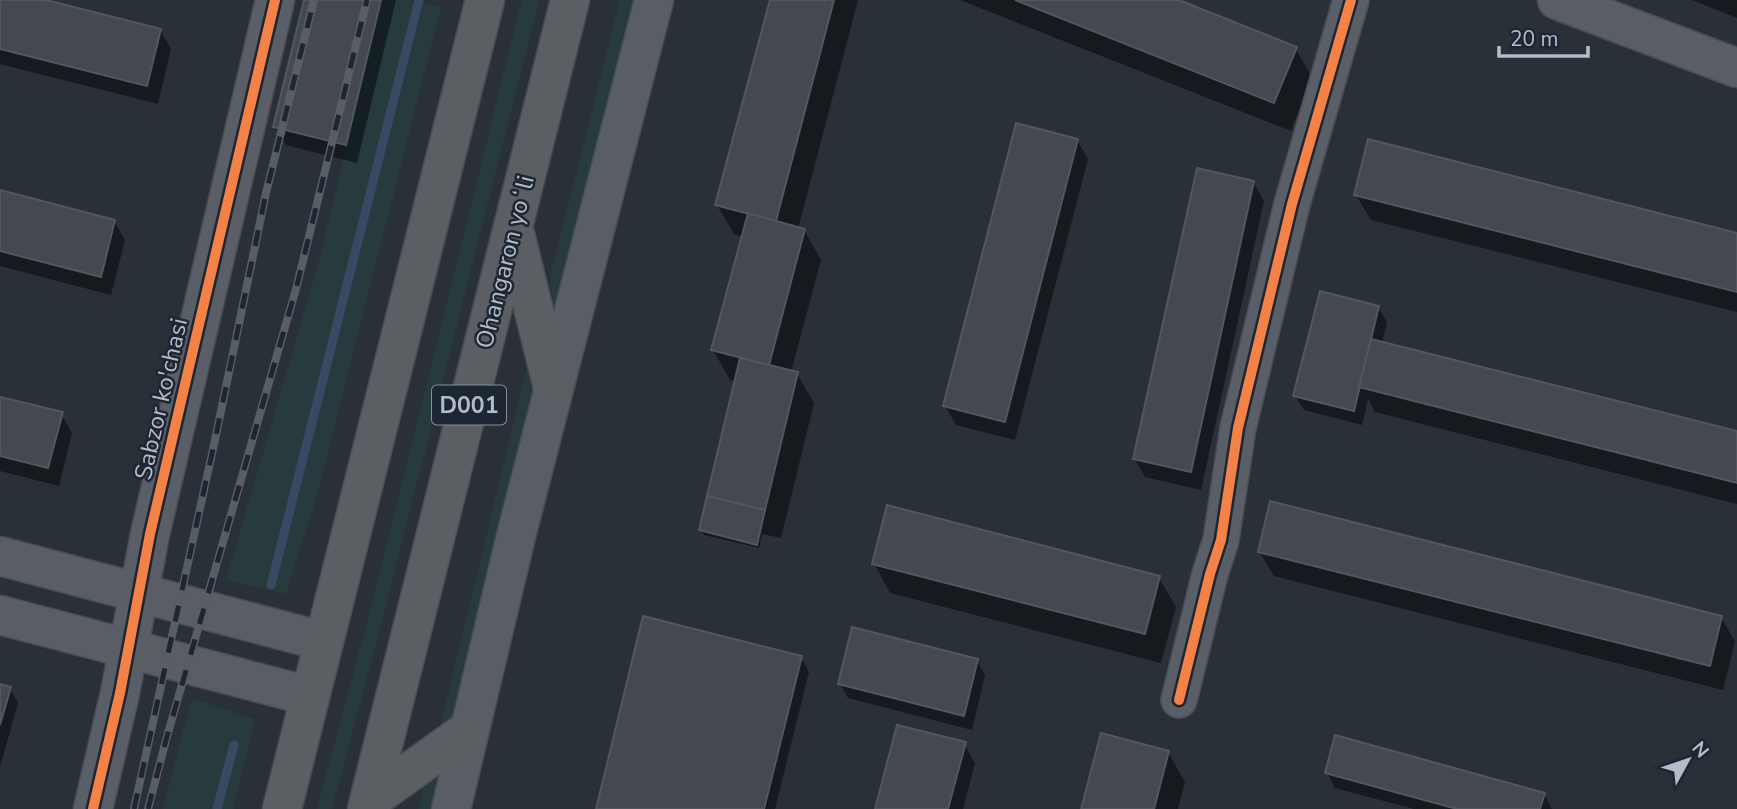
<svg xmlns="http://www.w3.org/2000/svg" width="1737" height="809" font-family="'Nunito Sans',sans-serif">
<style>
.green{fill:#273a3e}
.shadow{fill:#0007}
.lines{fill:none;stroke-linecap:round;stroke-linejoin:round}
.stream{stroke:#384963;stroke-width:9}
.building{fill:#444950;stroke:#52575f;stroke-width:2}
.minor-casing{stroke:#484c53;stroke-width:38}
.tertiary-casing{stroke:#484c53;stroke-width:41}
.secondary-casing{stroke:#484c53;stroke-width:41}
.trunk-casing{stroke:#474c53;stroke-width:41}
.minor{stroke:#5a5e66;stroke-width:35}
.tertiary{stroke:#5a5e66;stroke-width:38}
.secondary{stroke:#595d64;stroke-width:38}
.trunk{stroke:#5b5f64;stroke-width:38}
.rail-casing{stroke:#595d64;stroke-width:8}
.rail{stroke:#1d2633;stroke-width:5;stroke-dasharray:16;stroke-linecap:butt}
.cycleway-casing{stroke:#1d2633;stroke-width:15}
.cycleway{stroke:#f48246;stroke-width:10}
.labels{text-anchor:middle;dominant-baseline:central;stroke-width:5;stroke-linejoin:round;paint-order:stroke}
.shield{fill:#1d2633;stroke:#878f9c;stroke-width:2}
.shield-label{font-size:23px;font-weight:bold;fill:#b4bcc9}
.street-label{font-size:24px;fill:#b4bcc9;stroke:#1d2633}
</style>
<rect width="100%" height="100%" fill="#2a3038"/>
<g class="green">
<polygon points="381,0 406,0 441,7 317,495 286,594 226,580 321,254"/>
<polygon points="522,0 539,0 386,606 332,809 317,809 372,604"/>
<polygon points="620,0 635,0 557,316 549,281"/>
<polygon points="527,367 533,405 452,728 438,736"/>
<polygon points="192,698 255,719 233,809 163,809"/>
<polygon points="442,769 432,809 418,809 426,778"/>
</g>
<g class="shadow">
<polygon points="0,0 39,0 160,30 171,49 158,104 0,64"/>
<polygon points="306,0 396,0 357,163 286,145 275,127"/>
<polygon points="772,0 858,0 798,229 804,230 821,260 791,372 797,374 814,403 781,538 762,534 759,548 704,535 701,530 736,381 730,380 713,350 743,237 734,234 717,205"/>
<polygon points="960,0 1174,0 1295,48 1312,77 1291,131"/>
<polygon points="1692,0 1737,0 1737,18"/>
<polygon points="1077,140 1088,159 1015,440 956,425 945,406"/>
<polygon points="1253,182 1264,201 1201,490 1145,477 1134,458"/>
<polygon points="0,192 114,221 125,240 111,295 0,266"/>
<polygon points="1356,195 1737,235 1737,312 1371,220"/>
<polygon points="1378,307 1387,322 1382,343 1737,433 1737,504 1375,412 1368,399 1362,425 1304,410 1295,396"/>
<polygon points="0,398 61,414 72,433 59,486 0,471"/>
<polygon points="1259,551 1721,617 1735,642 1723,690 1274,576"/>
<polygon points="874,563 1159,578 1176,607 1161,663 890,593"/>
<polygon points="801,657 809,672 775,809 597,809"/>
<polygon points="977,661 985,675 972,730 848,698 840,683"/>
<polygon points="0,686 10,689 18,703 0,767"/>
<polygon points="964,744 975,763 963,809 877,809"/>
<polygon points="1168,752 1185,782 1178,809 1083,809"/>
<polygon points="1327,773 1544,794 1552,809 1414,809 1335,788"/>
</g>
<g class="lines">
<g class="stream">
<polyline points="271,585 419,0"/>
<polyline points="217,809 234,745"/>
</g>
</g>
<g class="building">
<polygon points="0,0 46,0 161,29 147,86 0,49"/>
<polygon points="304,0 381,0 346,145 273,127"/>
<polygon points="770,0 834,0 776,221 715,205"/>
<polygon points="1015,0 1179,0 1297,47 1274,103"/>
<polygon points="1016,123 1078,139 1005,422 943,406"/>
<polygon points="1368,139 1737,233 1737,292 1354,195"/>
<polygon points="1197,168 1254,181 1191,472 1133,459"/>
<polygon points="0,190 115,220 101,277 0,251"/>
<polygon points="748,213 805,229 769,365 711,350"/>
<polygon points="1320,291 1379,306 1354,411 1293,396"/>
<polygon points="1371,339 1737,431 1737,483 1359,387"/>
<polygon points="740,358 798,372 765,510 707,496"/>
<polygon points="0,397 63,412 48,468 0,456"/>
<polygon points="707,496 765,510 757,545 699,530"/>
<polygon points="1270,501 1722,616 1710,666 1258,552"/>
<polygon points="887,505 1160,576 1145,634 872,564"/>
<polygon points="643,616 802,656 764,809 596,809"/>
<polygon points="852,627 978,659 964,716 838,684"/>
<polygon points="0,684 11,687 0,725"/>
<polygon points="897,725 966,742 948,809 875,809"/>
<polygon points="1101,733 1169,751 1154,809 1081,809"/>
<polygon points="1335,735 1545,793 1540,809 1457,809 1325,773"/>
</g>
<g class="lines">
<defs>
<polyline id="minor" points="1179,700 1210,574 1221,540 1238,428 1292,204 1351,0"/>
<polyline id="tertiary" points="93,809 120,693 150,534 275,0"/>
<g id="secondary">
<polyline points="1557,0 1737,68"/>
<polyline points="0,556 322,641"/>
<polyline points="0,615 309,696"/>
<polyline points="451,809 516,536 654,0"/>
</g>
<g id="trunk">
<polyline points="515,234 553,388"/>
<polyline points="369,801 470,729"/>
<polyline points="282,809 485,0"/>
<polyline points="367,809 570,0"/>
</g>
</defs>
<use href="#minor" class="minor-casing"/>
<use href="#tertiary" class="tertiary-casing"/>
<use href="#secondary" class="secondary-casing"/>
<use href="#trunk" class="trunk-casing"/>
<use href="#minor" class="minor"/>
<use href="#tertiary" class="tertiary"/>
<use href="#secondary" class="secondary"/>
<use href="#trunk" class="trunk"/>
<defs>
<g id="rail">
<polyline points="134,809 215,440 266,193 314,0"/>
<polyline points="148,809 166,740 296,289 367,0"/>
</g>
</defs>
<use href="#rail" class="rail-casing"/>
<use href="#rail" class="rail"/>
<defs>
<g id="cycleway">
<polyline points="1179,700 1210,574 1221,540 1238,428 1292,204 1351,0"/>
<polyline points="93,809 120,693 150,534 275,0"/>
</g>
</defs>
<use href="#cycleway" class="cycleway-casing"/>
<use href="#cycleway" class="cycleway"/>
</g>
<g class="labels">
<rect class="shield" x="432" y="385.5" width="74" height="39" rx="5"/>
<g class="shield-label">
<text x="469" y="405">D001</text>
</g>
<g class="street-label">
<text transform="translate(505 262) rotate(-76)">Ohangaron yoʻli</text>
<text transform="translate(161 399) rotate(-77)">Sabzor ko'chasi</text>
</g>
</g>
<g transform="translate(1688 760) rotate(50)" stroke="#1d2633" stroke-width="5" paint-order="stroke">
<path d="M0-5L12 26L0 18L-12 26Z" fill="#b4bcc9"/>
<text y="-10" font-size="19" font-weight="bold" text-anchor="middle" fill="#b4bcc9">N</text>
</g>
<path d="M1499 46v10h89v-10" fill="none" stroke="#b4bcc9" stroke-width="3.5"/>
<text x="1510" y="46" font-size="21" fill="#b4bcc9" stroke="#1d2633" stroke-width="5" paint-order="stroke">20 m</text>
</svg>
